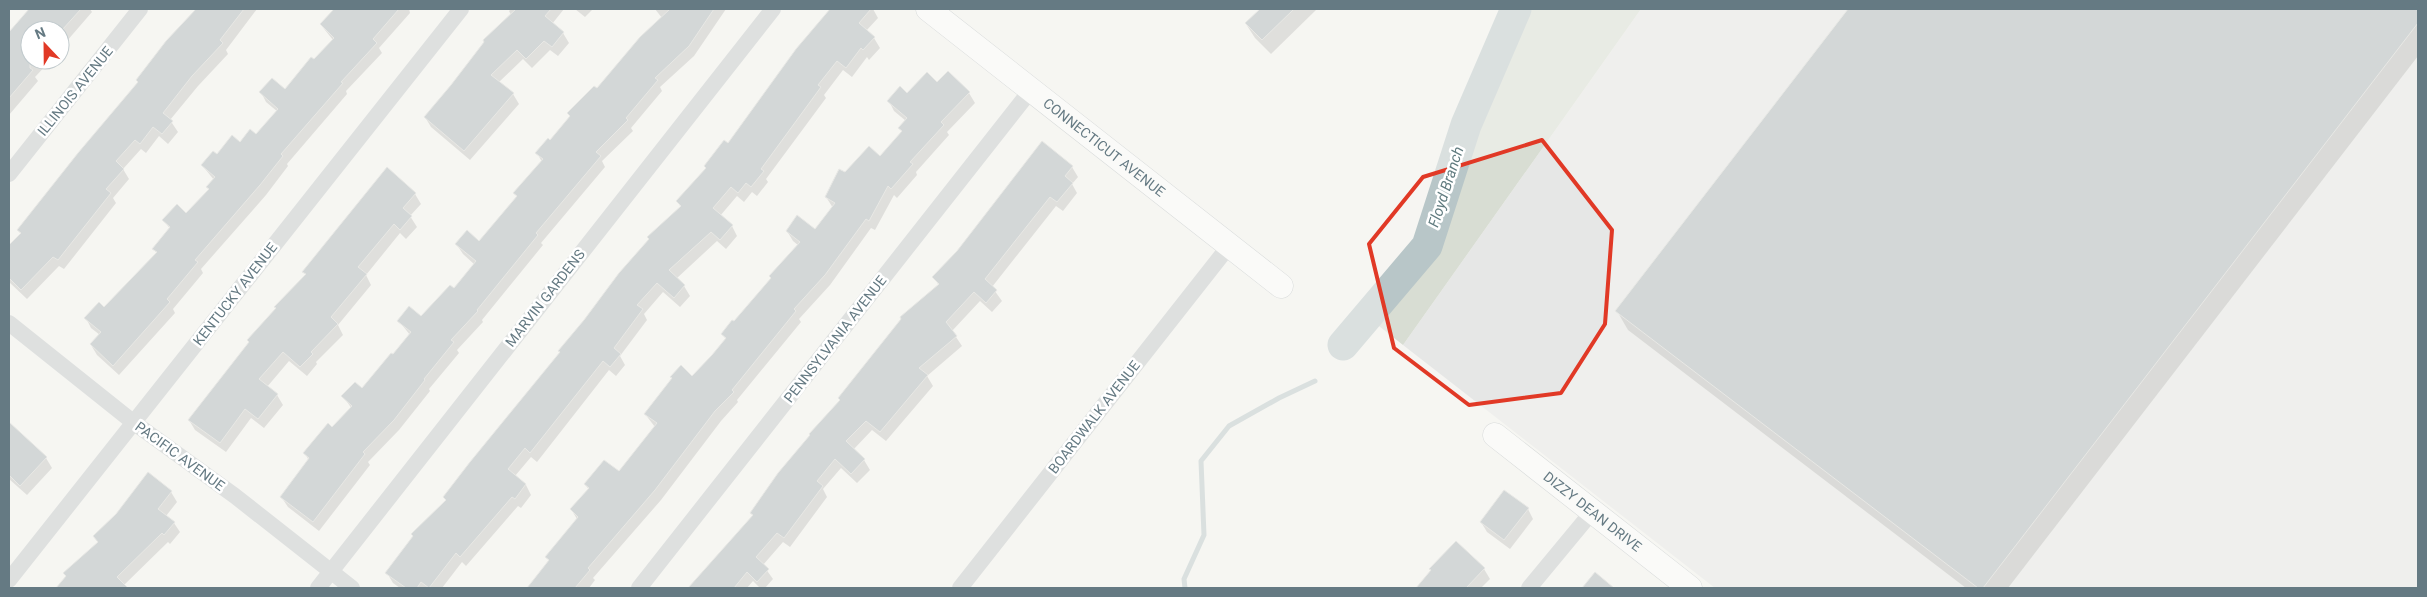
<svg xmlns="http://www.w3.org/2000/svg" width="2427" height="597" font-family="Roboto,sans-serif">
<style>
.built{fill:#e6e7e6}
.green{fill:#d8ddd3}
.shadow{fill:#0003}
.lines{fill:none;stroke-linecap:round;stroke-linejoin:round}
.stream{stroke:#b8c6c8;stroke-width:5}
.river{stroke:#b8c6c8;stroke-width:31}
.building{fill:#a8b2b5;stroke:#d7d7d5}
.secondary-casing{stroke:#b3babd;stroke-width:25}
.street{stroke:#c1c6c8;stroke-width:16}
.secondary{stroke:#fff;stroke-width:24}
.marked{fill:none;stroke:#e13926;stroke-width:4;stroke-linejoin:round}
.labels{text-anchor:middle;dominant-baseline:central;stroke-width:5;stroke-linejoin:round;paint-order:stroke}
.street-label{font-size:14px;fill:#657a83;stroke:#fff}
.water-label{font-size:15px;font-style:italic;fill:#607b7f;stroke:#fff}
</style>
<rect width="100%" height="100%" fill="#f6f5f2"/>
<polygon class="built" points="1641,9 2418,9 2418,588 1715,588 1403,345"/>
<polygon class="green" points="1516,9 1641,9 1403,345 1365,315 1425,227 1448,169 1465,112"/>
<g class="shadow">
<polygon points="31,9 90,9 92,12 60,49 60,30 30,30 30,60 51,60 35,77 38,81 9,115 9,35"/>
<polygon points="197,9 257,9 226,50 228,54 198,86 170,120 178,132 168,144 159,136 146,153 141,149 123,169 129,179 113,198 116,203 64,269 59,266 27,299 9,282 9,247 21,235 19,231"/>
<polygon points="336,9 342,12 344,9 409,9 410,13 379,48 382,53 346,91 347,94 287,164 288,166 266,195 201,269 203,273 173,309 175,313 119,375 97,355 91,345 100,335 91,328 86,318 104,309 157,254 154,249 170,229 164,220 186,215 210,189 214,180 202,165 256,136 278,112 266,102 261,92 285,91 333,40 321,25"/>
<polygon points="511,9 564,9 552,24 563,33 569,43 558,56 550,50 532,68 523,59 498,83 513,94 519,104 470,160 431,127 425,117 511,15 509,11"/>
<polygon points="575,9 593,9 585,17"/>
<polygon points="655,9 726,9 694,56 660,87 662,91 631,128 633,131 602,161 605,167 541,243 543,245 482,320 483,322 457,350 459,353 429,389 430,391 399,430 368,462 370,465 319,531 288,507 282,498 309,461 305,453 352,409 343,396 362,390 410,335 399,321 421,318 454,290 475,265 463,254 457,245 480,242 517,197 515,193 542,162 537,153 550,142 662,18"/>
<polygon points="832,9 873,9 878,18 866,31 874,38 880,48 869,60 867,57 852,77 843,70 824,95 826,98 766,179 768,182 757,196 752,192 744,202 737,196 720,216 732,226 737,236 726,249 717,241 676,279 684,286 690,296 680,307 663,292 644,314 647,320 620,356 625,365 616,376 609,370 537,462 531,457 515,476 526,485 531,495 521,508 518,506 466,566 462,562 442,588 400,588 393,583 387,573 447,501 681,208 678,202 728,145 797,49"/>
<polygon points="1261,9 1315,9 1316,10 1271,54 1255,38 1246,24"/>
<polygon points="1849,9 2418,9 2418,56 2008,588 1966,588 1628,330 1617,311"/>
<polygon points="948,73 969,93 975,103 947,132 949,135 916,172 917,175 897,198 894,195 875,230 871,228 830,285 799,319 801,322 737,400 738,402 721,421 661,500 593,578 595,580 589,588 527,588 550,562 547,557 577,519 571,509 589,490 585,484 619,473 655,427 645,414 692,377 726,340 723,334 734,323 799,246 793,241 787,231 816,231 833,208 826,197 845,173 880,157 902,132 900,128 906,121 894,111 889,101 937,84"/>
<polygon points="1043,143 1072,167 1078,177 1072,184 1077,193 1063,211 1056,206 992,287 1002,301 992,312 980,301 952,331 962,346 927,376 933,386 886,441 872,430 853,450 864,460 870,470 857,483 841,468 823,489 827,497 790,547 783,542 763,565 773,579 765,588 760,588 753,581 747,588 693,588 692,586 753,516 751,513 841,401 939,286 934,277 957,251"/>
<polygon points="387,169 415,194 421,204 410,216 417,227 406,239 400,233 366,275 371,285 338,325 343,335 316,362 317,364 307,376 289,361 267,387 277,395 283,405 264,428 251,418 226,452 195,430 189,420 306,276 304,272"/>
<polygon points="14,428 46,458 52,468 27,495 9,479 9,434"/>
<polygon points="149,474 171,492 177,502 166,516 174,523 180,532 170,544 168,542 123,586 125,588 58,588 98,543 94,536 117,514"/>
<polygon points="1528,509 1533,519 1510,549 1487,532 1481,522"/>
<polygon points="1456,542 1484,569 1490,579 1481,588 1418,588"/>
</g>
<g class="lines">
<polyline class="stream" points="1185,588 1184,579 1204,535 1201,461 1229,426 1279,398 1315,381"/>
<polyline class="river" points="1343,345 1427,246 1466,125 1516,9"/>
</g>
<g class="building">
<polygon points="29,9 81,9 62,30 30,30 30,68 33,70 9,98 9,32"/>
<polygon points="196,9 244,9 220,40 223,43 192,76 163,113 173,121 162,134 153,127 140,144 135,140 116,161 124,169 106,189 111,193 58,260 53,257 21,290 9,278 9,245 21,233 17,230 78,153 138,82 136,80 166,41"/>
<polygon points="334,9 399,9 373,39 377,43 341,82 343,83 281,154 283,156 260,185 195,260 198,262 167,299 170,302 113,366 90,344 101,332 84,318 99,302 104,307 157,252 152,249 170,227 162,220 177,204 186,213 209,189 206,187 215,177 201,165 213,151 217,154 232,135 240,142 250,129 256,134 278,109 259,92 272,78 285,89 311,57 314,59 334,38 320,24"/>
<polygon points="516,9 551,9 545,16 564,32 552,47 544,41 526,59 517,50 491,75 514,93 464,151 424,117 451,85 484,42 483,40"/>
<polygon points="670,9 714,9 689,46 655,78 658,80 626,118 628,120 596,152 601,156 536,233 538,235 477,310 478,311 451,340 454,342 424,379 425,380 394,420 363,452 365,454 313,522 280,497 309,458 303,453 328,423 332,427 352,406 341,396 355,382 362,388 391,353 393,354 411,332 397,321 409,306 421,316 450,285 454,288 476,261 455,244 467,230 479,241 517,196 513,193 543,159 535,153 548,138 550,140 570,116 567,113 594,86 597,88 640,37"/>
<polygon points="830,9 871,9 859,23 875,37 863,50 861,48 846,68 837,61 818,85 821,87 761,169 764,171 751,187 746,183 738,193 731,187 713,208 733,225 720,240 711,232 669,270 685,285 674,298 657,283 637,305 643,309 614,348 621,354 610,367 603,361 530,453 525,448 508,469 526,484 515,499 512,497 460,557 456,553 429,588 421,582 417,588 406,588 385,573 413,536 411,534 446,500 443,497 470,462 560,352 558,351 584,320 619,273 649,239 647,237 681,206 676,201 706,168 704,166 724,140 728,143 796,49"/>
<polygon points="1260,9 1294,9 1262,40 1245,23"/>
<polygon points="1848,9 2418,9 2418,23 1983,588 1978,588 1615,311"/>
<polygon points="948,71 970,92 941,122 944,125 910,162 913,164 891,189 888,186 869,221 866,219 825,275 794,309 796,311 732,390 734,392 715,411 655,490 588,568 590,570 575,588 527,588 549,560 545,557 578,517 570,509 589,488 584,484 604,460 619,471 657,423 644,414 672,378 670,377 681,365 692,376 712,355 726,338 721,334 732,320 734,321 771,278 769,276 800,242 786,231 797,215 815,229 835,203 825,197 839,169 845,172 869,146 880,156 902,131 898,128 907,118 887,101 900,86 907,93 927,72 937,82"/>
<polygon points="1042,141 1073,166 1065,176 1073,183 1057,202 1050,197 985,279 997,290 986,303 974,292 946,322 957,336 919,368 928,375 880,432 866,421 846,441 865,459 851,474 835,459 817,481 823,486 784,538 777,533 756,557 769,569 757,582 747,572 734,588 688,588 753,515 750,513 778,473 810,435 809,434 840,400 838,398 901,319 900,317 939,284 932,277 957,251"/>
<polygon points="387,167 416,193 403,208 412,216 400,230 394,224 358,267 367,274 331,317 338,324 311,352 313,354 300,367 283,352 259,379 278,394 258,419 245,409 220,443 188,420 249,342 247,340 276,308 274,307 306,274 302,272"/>
<polygon points="9,422 47,457 20,486 9,475"/>
<polygon points="148,472 172,491 158,509 175,522 164,535 162,533 117,577 128,588 56,588 66,576 63,573 98,542 93,536 116,514"/>
<polygon points="1504,490 1529,508 1504,540 1480,522"/>
<polygon points="1456,541 1485,568 1466,588 1416,588 1431,570 1429,569"/>
<polygon points="1595,572 1614,588 1582,588"/>
</g>
<g class="lines">
<defs>
<g id="secondary">
<path id="s1" d="M928,9L1281,286"/>
<path id="s2" d="M1495,435L1690,588"/>
</g>
</defs>
<use href="#secondary" class="secondary-casing"/>
<g class="street">
<polyline points="9,174 140,9"/>
<polyline points="9,323 133,422 235,496 352,588"/>
<polyline points="9,580 461,9"/>
<polyline points="318,588 773,9"/>
<polyline points="639,588 1031,90"/>
<polyline points="960,588 1229,246"/>
<polyline points="1529,588 1592,512"/>
</g>
<use href="#secondary" class="secondary"/>
</g>
<path d="M0 0H2427V597H0ZM1542,140L1612,230L1605,324L1561,393L1469,405L1394,348L1369,244L1423,177Z" fill="#f6f5f2" fill-opacity=".55" fill-rule="evenodd"/>
<path class="marked" d="M1542,140L1612,230L1605,324L1561,393L1469,405L1394,348L1369,244L1423,177Z"/>
<g class="labels">
<g class="street-label">
<text transform="translate(75 91) rotate(-51)">ILLINOIS AVENUE</text>
<text stroke="none"><textPath href="#s1" startOffset="224">CONNECTICUT AVENUE</textPath></text>
<text transform="translate(235 294) rotate(-52)">KENTUCKY AVENUE</text>
<text transform="translate(545 298) rotate(-52)">MARVIN GARDENS</text>
<text transform="translate(835 339) rotate(-52)">PENNSYLVANIA AVENUE</text>
<text transform="translate(1094 417) rotate(-52)">BOARDWALK AVENUE</text>
<text transform="translate(180 456) rotate(36)">PACIFIC AVENUE</text>
<text stroke="none"><textPath href="#s2" startOffset="124">DIZZY DEAN DRIVE</textPath></text>
</g>
<g class="water-label">
<text transform="translate(1446 187) rotate(-72)">Floyd Branch</text>
</g>
</g>
<rect width="2427" height="597" fill="none" stroke="#657a83" stroke-width="20"/>
<g transform="translate(45 45) rotate(338)"><circle r="24" fill="#ffffff" stroke="#c1cacd"/>
<path d="M0-4L9 19L0 12L-9 19Z" fill="#e13926"/>
<text y="-8" font-size="14" font-weight="bold" text-anchor="middle" fill="#657a83">N</text>
</g>
</svg>
